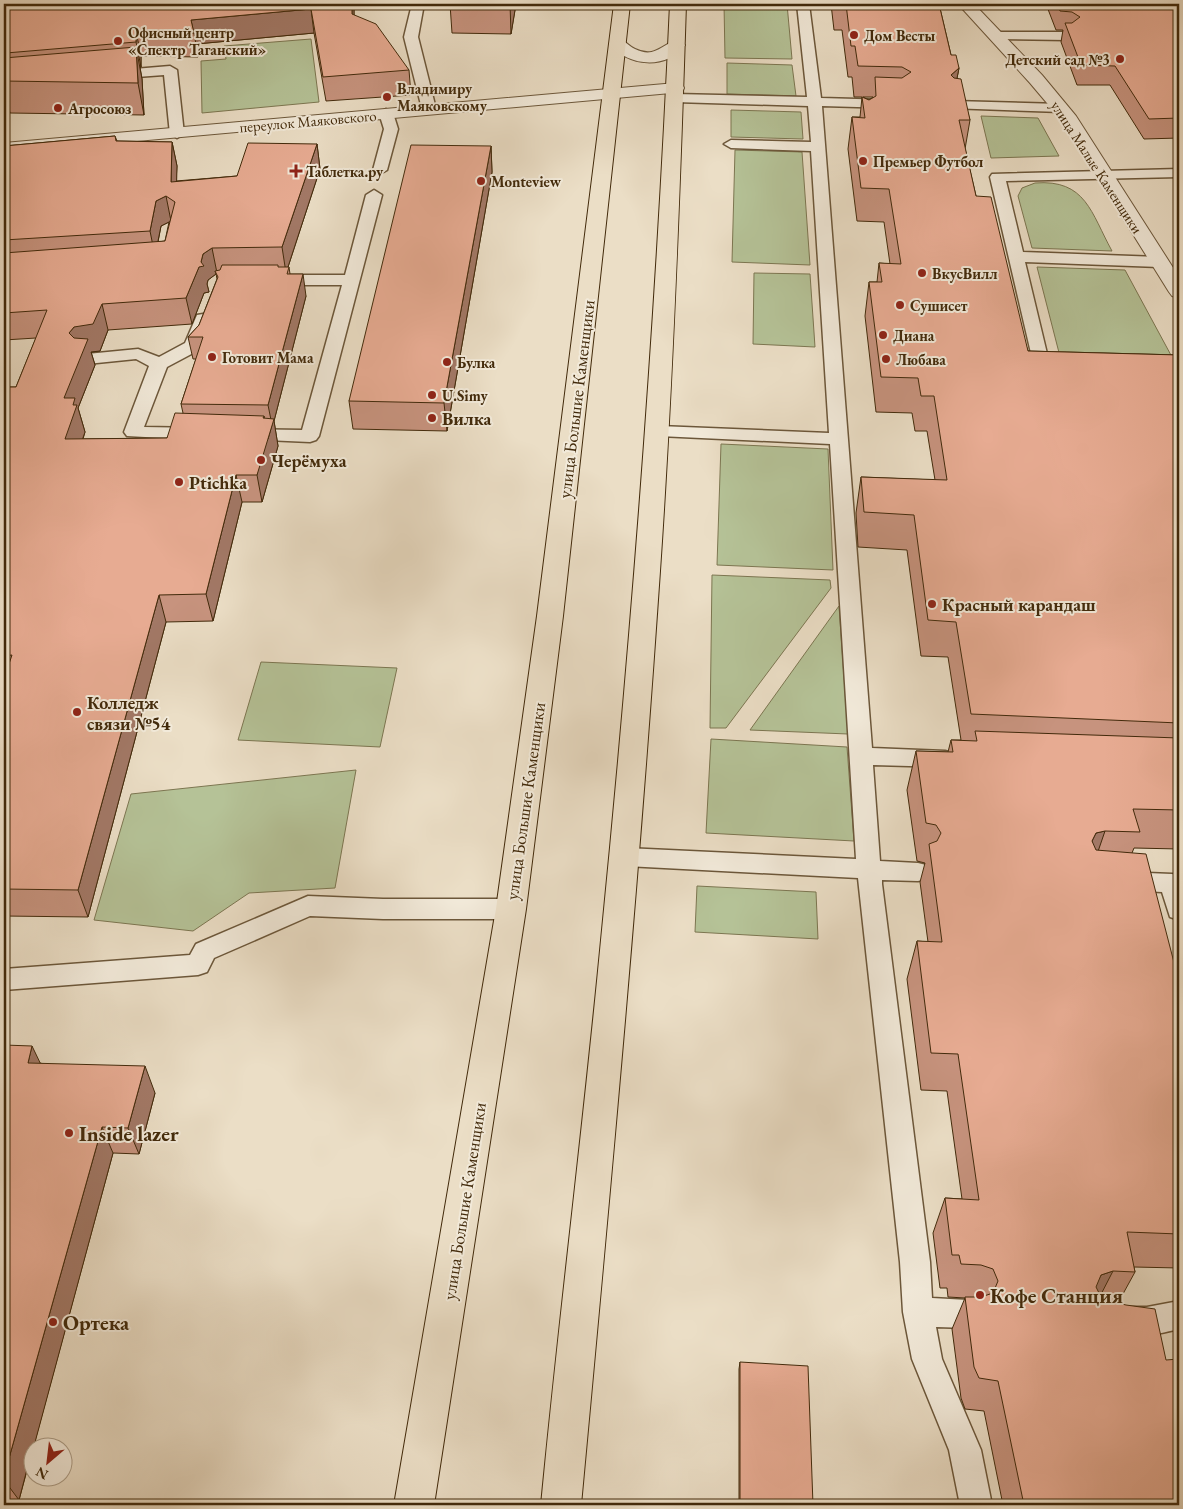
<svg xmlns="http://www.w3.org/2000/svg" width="1183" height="1509" font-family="'EB Garamond',serif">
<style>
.green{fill:#b5c297;stroke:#7c7651}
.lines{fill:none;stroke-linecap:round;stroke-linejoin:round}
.lane-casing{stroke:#6c573a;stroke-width:3}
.street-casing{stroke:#6c573a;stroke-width:2}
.primary-casing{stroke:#422a0b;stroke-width:2}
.lane{fill:#f2eada;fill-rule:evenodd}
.street{fill:#f2eada;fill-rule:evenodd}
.primary{fill:#ebdec6;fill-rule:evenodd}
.wall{fill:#c7937e;stroke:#422a0b;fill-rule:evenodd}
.shaded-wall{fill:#a27866;stroke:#422a0b}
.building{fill:#e7ab92;stroke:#422a0b}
.poi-dot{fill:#8f2418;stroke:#f2eada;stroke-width:2}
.labels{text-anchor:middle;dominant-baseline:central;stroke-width:4;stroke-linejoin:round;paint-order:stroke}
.far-poi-label{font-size:15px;font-weight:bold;fill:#422a0b;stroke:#f2eada;text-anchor:start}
.far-street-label{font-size:15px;fill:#422a0b;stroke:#f2eada}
.street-label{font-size:18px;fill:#422a0b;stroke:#f2eada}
.poi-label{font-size:18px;font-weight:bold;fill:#422a0b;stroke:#f2eada;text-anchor:start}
.near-poi-label{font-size:21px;font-weight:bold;fill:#422a0b;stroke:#f2eada;text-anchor:start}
</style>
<rect width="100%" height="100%" fill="#ebdec6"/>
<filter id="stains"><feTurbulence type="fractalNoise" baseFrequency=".004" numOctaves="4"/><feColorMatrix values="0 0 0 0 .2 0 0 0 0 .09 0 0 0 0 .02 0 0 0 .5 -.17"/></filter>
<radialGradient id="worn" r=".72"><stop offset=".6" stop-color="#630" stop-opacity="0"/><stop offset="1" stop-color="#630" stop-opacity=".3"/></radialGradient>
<g class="green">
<polygon points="724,4 787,4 792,59 725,58"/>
<polygon points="311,39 319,102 202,113 201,61 226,59 224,46"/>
<polygon points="727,63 792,65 796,96 727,94"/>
<polygon points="731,110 801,112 803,139 731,137"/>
<polygon points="981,116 1038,118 1059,156 991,158"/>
<polygon points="735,150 802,152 810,265 732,262"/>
<path d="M1035,183C1086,179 1091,213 1112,251L1032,248L1018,196L1022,188Z"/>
<polygon points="1037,267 1125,270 1179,370 1065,376"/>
<polygon points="754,273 810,274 815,347 753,344"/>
<polygon points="721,444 828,449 833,570 717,565"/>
<polygon points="712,575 830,580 831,588 726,728 710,728"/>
<polygon points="839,606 848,734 750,730"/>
<polygon points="261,662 397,668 380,747 238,740"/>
<polygon points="711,739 847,747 854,841 706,833"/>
<polygon points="356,770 335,888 249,893 193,931 94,920 131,794"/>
<polygon points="697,886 816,892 818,939 695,932"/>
</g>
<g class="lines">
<defs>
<g id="lane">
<polygon points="412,4 424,4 418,37 436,109 429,113 422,109 404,37"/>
<polygon points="797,4 809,4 821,98 892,100 899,104 892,108 822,106 872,748 945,751 953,753 956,759 953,765 945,767 873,765 880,861 918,863 926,865 930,872 926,879 918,881 882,880 882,884 930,1262 932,1298 968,1300 979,1304 983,1314 979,1324 968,1328 936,1327 942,1359 981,1450 992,1505 960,1505 949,1450 912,1359 903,1312 900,1262 858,878 626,866 618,864 614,857 618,850 626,848 856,859 830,444 659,436 653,435 650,431 653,427 659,426 829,433 811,151 731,148 724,144 731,140 811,142 808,106 675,102 668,98 675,94 807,97"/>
<polygon points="996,32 1067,32 1074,36 1067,40 991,39 989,36 991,33"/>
<polygon points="170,66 177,70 184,134 177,138 170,134 164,75 110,79 103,75 110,71"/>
<polygon points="954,101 1061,104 1068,108 1061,112 949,108 947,105"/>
<polygon points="386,109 393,113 398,129 387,170 380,174 373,170 384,129 379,113"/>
<polygon points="1179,169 1179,177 1006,181 1023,252 1159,257 1167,262 1159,267 1025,262 1049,362 1046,366 1034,366 990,177 992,174"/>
<polygon points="374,190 382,195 319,436 316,440 310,442 241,439 238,435 241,431 247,429 302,430 342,285 273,285 265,280 273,275 345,275 366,195"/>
<polygon points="203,314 209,315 211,319 202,346 199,350 167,367 144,427 200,428 206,430 209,434 206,438 200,440 127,436 124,432 149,366 136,359 87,364 81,363 78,359 81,355 87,354 138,349 159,357 185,343 197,315"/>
<polygon points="1123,872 1172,874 1179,876 1179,920 1170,917 1162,892 1123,890 1114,888 1111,881 1114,874"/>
<polygon points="308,896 383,899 511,899 520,902 523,909 520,916 511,919 383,919 310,916 214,958 207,972 198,975 4,990 4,969 190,955 196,944"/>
<path d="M1179,1301V1329C1157,1334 1138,1340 1116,1331L1112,1321L1116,1311L1127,1307H1147Z"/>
</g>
<g id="street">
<polygon points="958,4 974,4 1042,75 1076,116 1179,277 1179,298 1172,296 1169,292 1063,122 1030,83"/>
<path d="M618,38C625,40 628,46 635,49C655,59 662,44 677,40L685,45C668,70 626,67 610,43Z"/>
<polygon points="676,83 682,84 684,88 682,92 4,153 4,143"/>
</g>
<g id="primary">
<polygon points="614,4 630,4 563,616 526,909 434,1505 394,1505 496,909 537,616"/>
<path d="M670,4H686C680,193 673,382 660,571C639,882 610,1194 581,1505H541C559,1317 583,1129 601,940C632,629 656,317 670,4Z"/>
</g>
</defs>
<use href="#lane" class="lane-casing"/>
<use href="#street" class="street-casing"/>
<use href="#primary" class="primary-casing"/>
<use href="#lane" class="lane"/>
<use href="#street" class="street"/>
<use href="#primary" class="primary"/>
</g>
<g class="wall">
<polygon points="4,4 354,4 354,15 409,70 411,95 326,101 314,33 196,44 198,57 141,56 141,67 140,67 142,79 144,115 10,113 4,88"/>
<polygon points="450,4 516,4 511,34 452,33"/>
<path d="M831,4H939L951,55L959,68L957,78L970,120L965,149L976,196L1028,351L1179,355V849L1134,848L1132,853L1179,982V1268L1134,1267L1135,1272L1118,1303L1179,1505H1003L984,1411L965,1409L961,1398L952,1329L965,1298L948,1297L947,1288H940L933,1233L945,1198L962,1199L947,1091L921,1090L907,979L917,941L928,942L920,882L925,863L917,861L907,790L916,751L948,752L951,740H961L948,657L921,656L907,550L858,547L856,513L861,477L935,480L927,431H915L912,413L876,412L865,316L869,282H877L879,263L890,264L884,222L857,221L848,149L852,117H860L862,97H854L852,77H848L842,30H834ZM863,97H873L869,100Z"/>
<polygon points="1046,4 1179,4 1179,138 1144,139 1110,85 1077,85 1061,42 1063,30 1056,30"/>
<path d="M115,136L117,141L172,142L177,166L176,181L237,176L317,144L320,169L288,267H289L290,274L306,296L274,421L278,446L262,502H242L213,621L166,622L88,917L4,916V387H16L36,338L4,340V146ZM169,222L165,241L158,242L161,226ZM216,274L217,279L199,325L188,337L193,359H196L181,404L183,413L167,438L83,439L85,432L78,408L95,365L91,352L100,351L108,330L192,324L204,293L209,292L207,284L208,280Z"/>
<polygon points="491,146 492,172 447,431 353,429 349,401"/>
<polygon points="4,1045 40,1063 155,1093 139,1154 113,1153 19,1500 4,1500"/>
<polygon points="740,1362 813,1505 739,1505 739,1369"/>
</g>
<g class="shaded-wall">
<polygon points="352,4 354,4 354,38 352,14"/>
<polygon points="510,4 516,4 511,34"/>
<polygon points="311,9 314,33 196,44 191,20"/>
<polygon points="136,31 141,56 141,67 136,42"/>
<polygon points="8,34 6,53 10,66 4,77 4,41"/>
<polygon points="136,47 142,79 144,115 138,83"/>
<polygon points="959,68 953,99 951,75"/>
<polygon points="172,142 177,166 176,207 171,182"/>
<polygon points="317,144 320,169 286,273 282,247"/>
<polygon points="491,146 492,172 447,431 444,403"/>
<polygon points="166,196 171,221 161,226 155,256 150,231 156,201"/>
<polygon points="212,248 217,273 215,271 216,274 208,280 207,284 209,292 204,293 192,324 186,298 201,262 203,254"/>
<polygon points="303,274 306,296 274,421 278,446 262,502 257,475 264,416 268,439 272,425 268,405"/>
<polygon points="102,304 108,330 100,351 91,352 95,365 78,408 85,432 73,466 65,439 64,398 69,333 74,327"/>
<polygon points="236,475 242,502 213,621 206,594"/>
<polygon points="159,595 166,622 88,917 78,890"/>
<polygon points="1105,831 1092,869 1092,841 1096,833"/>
<polygon points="32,1046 45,1073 28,1063"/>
<polygon points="145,1066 155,1093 139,1154 128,1128"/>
<polygon points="102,1127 113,1153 34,1446 32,1446 32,1450 19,1500 4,1480 4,1476"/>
<polygon points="1113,1271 1096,1304 1084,1308 1101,1275"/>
</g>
<g class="building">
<polygon points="4,4 352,4 352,14 376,24 409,70 323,77 311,9 191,20 194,33 136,31 136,42 6,53 8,34 4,41"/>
<polygon points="846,4 939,4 951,55 956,55 959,68 951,75 954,78 961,79 970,120 959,120 976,196 991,197 1028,351 1179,355 1179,716 1177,716 1179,723 971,714 956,622 928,620 914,515 864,512 861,477 947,480 934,396 921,396 918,378 881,377 869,282 882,282 879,263 901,264 889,189 861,188 852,117 865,118 862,97 869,100 876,96 875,77 902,78 911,72 902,67 858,66 855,46 851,46"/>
<polygon points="1057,4 1179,4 1179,118 1149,119 1115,66 1081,65 1065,23 1072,23 1080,17 1072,12 1060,11"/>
<polygon points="136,47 138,83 4,81 4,58"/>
<polygon points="115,136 116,141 172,142 171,182 237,176 248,143 317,144 282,247 212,248 203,254 201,262 204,266 199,267 186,298 102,304 93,324 74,327 69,333 74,338 88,339 64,398 75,398 73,405 77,405 65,439 167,438 175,413 264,416 263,418 274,419 257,475 236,475 206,594 159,595 78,890 4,889 4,679 12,655 4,656 4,387 16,387 47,310 4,313 4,253 165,241 175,202 166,196 156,201 150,231 4,240 4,146"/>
<polygon points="411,145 491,146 444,403 349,401"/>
<polygon points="222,265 278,265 278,267 289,267 287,274 303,274 268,405 181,404 203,337 188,337 199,325 218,277 215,271 220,270"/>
<polygon points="975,731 1179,738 1179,810 1133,809 1140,832 1105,831 1096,833 1092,841 1096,850 1146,854 1179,982 1179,1234 1127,1232 1135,1272 1113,1271 1101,1275 1096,1287 1102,1299 1126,1305 1155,1309 1166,1360 1179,1359 1179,1505 1024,1505 998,1381 979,1378 974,1367 965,1297 981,1297 993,1293 998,1281 993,1269 981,1265 961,1264 959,1255 952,1255 945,1198 979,1200 958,1054 931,1053 917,941 942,942 929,844 937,841 941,833 936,825 926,823 916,751 953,752 951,740 977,741"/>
<polygon points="4,1045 32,1046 28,1063 145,1066 128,1128 102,1127 4,1476"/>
<polygon points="740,1362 808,1366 813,1505 740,1505"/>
</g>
<g class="poi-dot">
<circle cx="854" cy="35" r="5"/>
<circle cx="118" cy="41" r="5"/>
<circle cx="1120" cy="59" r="5"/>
<circle cx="387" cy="97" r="5"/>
<circle cx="58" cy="108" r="5"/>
<circle cx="863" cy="161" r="5"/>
<path d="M293.5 163.5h5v5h5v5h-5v5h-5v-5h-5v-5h5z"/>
<circle cx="481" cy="181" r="5"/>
<circle cx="922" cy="273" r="5"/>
<circle cx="900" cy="305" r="5"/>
<circle cx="883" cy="335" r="5"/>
<circle cx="212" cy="357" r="5"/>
<circle cx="886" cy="359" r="5"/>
<circle cx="447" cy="362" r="5"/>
<circle cx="432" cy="395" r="5"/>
<circle cx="432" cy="418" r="5"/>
<circle cx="261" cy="460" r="5"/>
<circle cx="179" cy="482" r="5"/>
<circle cx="932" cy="604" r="5"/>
<circle cx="77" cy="712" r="5"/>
<circle cx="69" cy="1133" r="5"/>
<circle cx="980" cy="1295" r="5"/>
<circle cx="53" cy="1322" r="5"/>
</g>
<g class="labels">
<g class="far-poi-label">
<text x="128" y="32">Офисный центр<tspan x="128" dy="17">«Спектр Таганский»</tspan></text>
<text x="864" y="35">Дом Весты</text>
<text x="1110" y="59" text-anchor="end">Детский сад №3</text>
<text x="397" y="88">Владимиру<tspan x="397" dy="17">Маяковскому</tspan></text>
<text x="68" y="108">Агросоюз</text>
<text x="873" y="161">Премьер Футбол</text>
<text x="306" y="171">Таблетка.ру</text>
<text x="491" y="181">Monteview</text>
<text x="932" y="273">ВкусВилл</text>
<text x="910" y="305">Сушисет</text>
<text x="893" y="335">Диана</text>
<text x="222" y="357">Готовит Мама</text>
<text x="896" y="359">Любава</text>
<text x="457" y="362">Булка</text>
<text x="442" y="395">U.Simy</text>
</g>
<g class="far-street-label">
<text transform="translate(308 121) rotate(-5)">переулок Маяковского</text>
<text transform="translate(1097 167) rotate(57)">улица Малые Каменщики</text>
</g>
<g class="street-label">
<text transform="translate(576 399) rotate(-83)">улица Большие Каменщики</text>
<text transform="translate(525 801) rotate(-82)">улица Большие Каменщики</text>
<text transform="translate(464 1201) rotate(-81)">улица Большие Каменщики</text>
</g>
<g class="poi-label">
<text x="442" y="418">Вилка</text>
<text x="271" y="460">Черёмуха</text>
<text x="189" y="482">Ptichka</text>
<text x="942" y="604">Красный карандаш</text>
<text x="87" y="702">Колледж<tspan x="87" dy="21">связи №54</tspan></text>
</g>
<g class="near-poi-label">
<text x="79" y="1133">Inside lazer</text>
<text x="990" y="1295">Кофе Станция</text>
<text x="63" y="1322">Ортека</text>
</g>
</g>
<rect width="1183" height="1509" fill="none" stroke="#ebdec6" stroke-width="20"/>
<rect x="5" y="5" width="1173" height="1499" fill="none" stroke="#422a0b" stroke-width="2.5"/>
<rect x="10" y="10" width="1163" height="1489" fill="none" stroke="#422a0b"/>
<g transform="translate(48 1462) rotate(208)"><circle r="24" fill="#f2eada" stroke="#ac9d87"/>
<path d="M0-4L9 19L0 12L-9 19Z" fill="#8f2418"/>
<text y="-8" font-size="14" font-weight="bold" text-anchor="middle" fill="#422a0b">N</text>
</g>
<rect width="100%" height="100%" filter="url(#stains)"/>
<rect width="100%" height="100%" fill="url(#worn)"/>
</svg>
